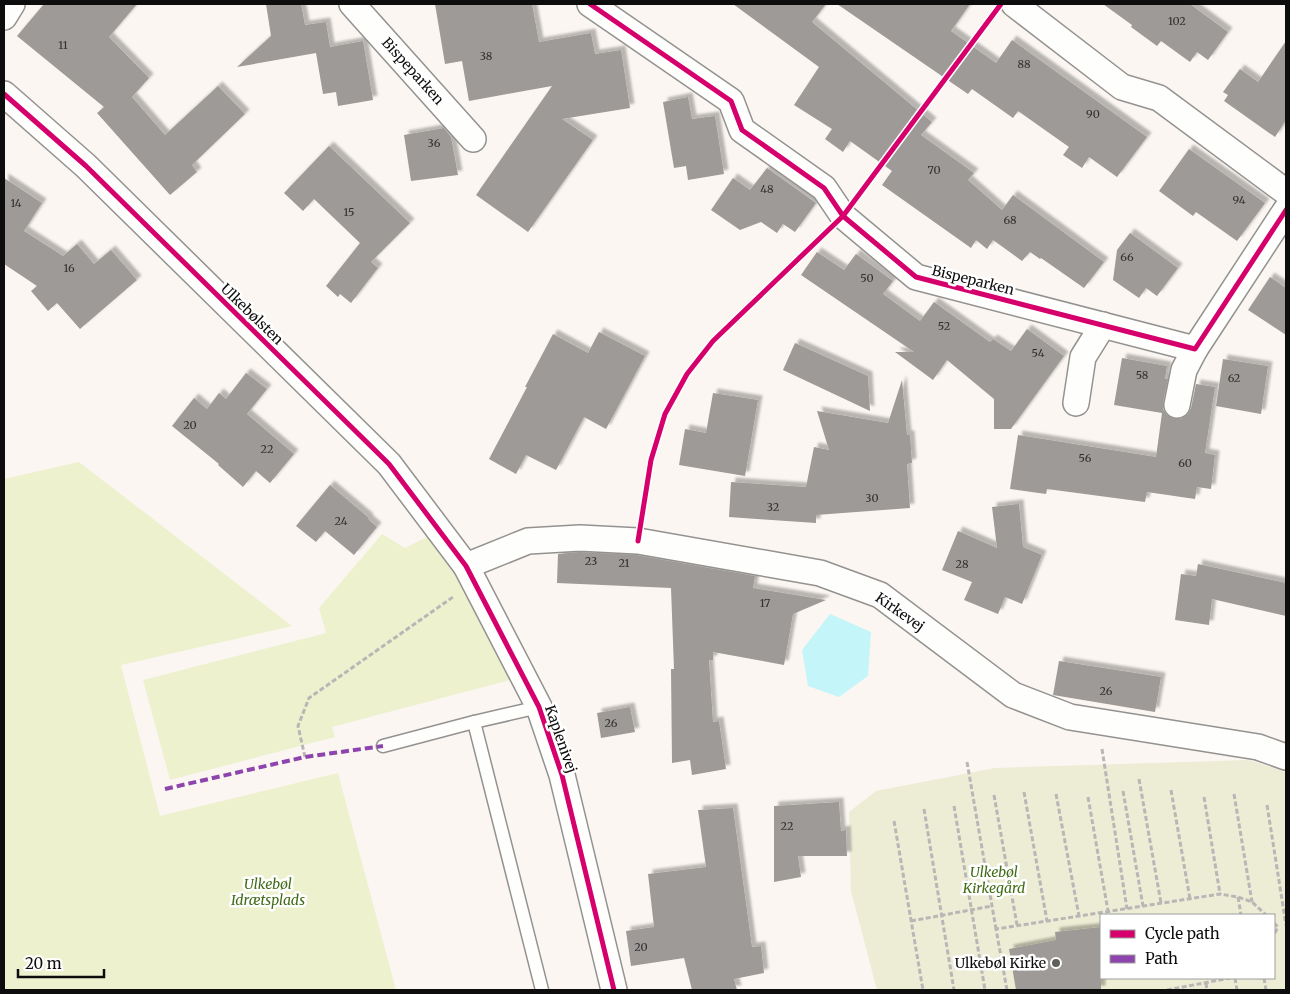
<svg xmlns="http://www.w3.org/2000/svg" width="1290" height="994" font-family="Merriweather,serif">
<style>
.green{fill:#edf1ce}
.cemetery{fill:#edecd4;fill-rule:evenodd}
.water{fill:#c4f5f9}
.building{fill:#9e9a97;filter:url(#shadow)}
.lines{fill:none;stroke-linecap:round;stroke-linejoin:round}
.service-casing{stroke:#949290;stroke-width:15}
.minor-casing{stroke:#949290;stroke-width:28}
.path{stroke:#b8b7b6;stroke-width:3;stroke-dasharray:5 2.5;stroke-linecap:butt}
.service{stroke:#fefefd;stroke-width:12}
.minor{stroke:#fefefd;stroke-width:25}
.quiet{stroke:#8e44ad;stroke-width:4;stroke-dasharray:8 4;stroke-linecap:butt}
.cycleway-casing{stroke:#fff;stroke-width:8}
.cycleway{stroke:#d6006c;stroke-width:5}
.poi-dot{fill:#605f5d;stroke:#fff;stroke-width:2}
.labels{text-anchor:middle;dominant-baseline:central;stroke-width:5;stroke-linejoin:round;paint-order:stroke}
.number-label{font-size:11px;fill:#313030}
.street-label{font-size:14px;fill:#0d0d0d;stroke:#fff}
.park-label{font-size:14px;font-style:italic;fill:#406b17;stroke:#fff}
.poi-label{font-size:14px;fill:#0d0d0d;stroke:#fff;text-anchor:end}
</style>
<defs>
<filter id="shadow"><feDropShadow dx="4.5" dy="-4.5" stdDeviation="1" flood-color="#0004"/></filter>
</defs>
<rect width="100%" height="100%" fill="#fbf6f1"/>
<g class="green">
<polygon points="79,462 292,626 121,665 160,816 338,773 396,990 4,990 4,479"/>
<polygon points="382,534 405,548 427,537 455,575 510,680 332,727 335,737 170,780 143,680 326,633 319,608"/>
</g>
<path class="cemetery" d="M1249,760L1283,771L1286,773V990H877L851,891L849,812L876,791L995,768ZM1101,915H1274V978H1101Z"/>
<polygon class="water" points="830,614 871,632 868,676 839,697 808,686 802,650"/>
<g class="building">
<polygon points="44,4 137,4 109,37 149,78 132,97 165,135 218,86 245,114 192,165 197,172 170,195 97,113 104,107 17,36"/>
<polygon points="266,4 301,4 305,25 326,22 330,47 363,41 373,100 338,106 336,92 323,94 316,53 237,67 271,36"/>
<polygon points="435,4 532,4 539,42 591,33 595,54 621,50 630,108 562,119 593,140 528,232 476,195 552,86 469,101 462,61 445,64"/>
<polygon points="733,4 826,4 812,22 932,122 921,135 974,173 968,180 1002,210 1013,195 1104,262 1084,288 1041,258 1040,259 1030,252 1022,261 993,240 987,249 976,240 971,248 882,185 892,171 850,141 843,152 825,139 832,129 794,105 819,67"/>
<polygon points="837,4 970,4 951,31 996,63 1012,40 1147,137 1117,177 1089,157 1082,168 1063,155 1069,147 1018,111 1013,118 972,89 968,94"/>
<polygon points="1103,4 1190,4 1228,32 1208,60 1197,52 1190,62 1161,41 1157,46 1131,27 1132,25"/>
<polygon points="1286,41 1286,120 1275,137 1224,101 1228,95 1223,92 1240,69 1258,82"/>
<polygon points="688,97 692,119 715,116 724,174 688,180 686,166 674,168 663,102"/>
<polygon points="444,128 451,137 458,175 411,181 404,135"/>
<polygon points="329,146 410,223 371,262 378,268 351,303 340,294 338,297 326,286 360,243 314,199 303,211 284,193"/>
<polygon points="1189,149 1265,203 1237,241 1196,212 1193,216 1159,191"/>
<polygon points="767,168 816,203 795,232 783,224 777,233 761,222 740,230 711,210 733,178 750,190"/>
<polygon points="4,178 42,203 24,231 63,256 77,244 94,264 111,250 137,280 80,329 57,303 48,311 31,291 37,286 4,264"/>
<polygon points="1130,233 1178,268 1157,296 1146,288 1139,298 1113,280 1117,250"/>
<polygon points="817,252 844,270 856,254 893,281 883,294 920,321 934,302 990,342 993,339 1011,351 1027,329 1064,356 1011,429 994,429 994,399 947,360 933,380 895,352 914,352 801,275"/>
<polygon points="1270,277 1286,288 1286,335 1248,310"/>
<polygon points="599,332 645,356 606,429 584,417 556,470 526,455 516,474 489,459 527,387 525,387 553,334 588,353"/>
<polygon points="795,343 868,376 870,411 783,370"/>
<polygon points="1122,358 1167,366 1165,379 1168,379 1163,402 1163,409 1167,415 1174,419 1181,419 1188,414 1191,408 1196,384 1215,387 1205,453 1215,455 1211,489 1197,487 1195,499 1147,492 1145,502 1047,489 1046,494 1010,489 1018,435 1156,457 1162,413 1114,405"/>
<polygon points="1223,359 1268,366 1261,414 1216,406"/>
<polygon points="246,373 267,389 247,414 294,454 270,483 256,471 243,487 218,465 219,464 172,426 194,398 207,409 219,393 226,399"/>
<polygon points="902,380 907,435 910,435 912,463 907,464 910,508 816,515 816,523 729,517 731,482 806,487 814,447 829,450 817,411 888,423"/>
<polygon points="713,393 758,400 745,476 679,465 685,429 706,433"/>
<polygon points="330,485 369,518 368,519 377,527 354,555 325,531 316,542 296,526"/>
<polygon points="1019,504 1023,547 1042,555 1022,604 1005,597 998,614 964,600 972,582 942,570 958,531 997,548 992,507"/>
<polygon points="580,552 636,555 755,576 753,588 826,600 793,614 784,665 713,652 713,660 709,660 713,722 719,721 726,769 692,775 690,760 672,763 671,669 674,669 671,588 557,583 558,554"/>
<polygon points="1198,564 1286,583 1286,616 1212,599 1209,625 1175,620 1181,574 1196,576"/>
<polygon points="1059,661 1161,677 1155,712 1053,695"/>
<polygon points="630,707 635,732 601,738 597,713"/>
<polygon points="839,802 841,831 846,830 847,856 798,856 801,877 774,882 774,806"/>
<polygon points="733,808 752,947 761,946 764,973 734,979 737,990 692,990 684,958 631,966 626,931 654,927 648,874 706,867 698,810"/>
<polygon points="1101,927 1101,990 1016,990 1009,949 1056,940 1055,932"/>
</g>
<g class="lines">
<defs>
<g id="service">
<polyline points="539,707 474,722 542,990"/>
<polyline points="383,746 474,722"/>
</g>
<g id="minor">
<polyline points="352,4 473,139"/>
<polyline points="590,4 731,101 742,130 824,188 843,216 916,277 1195,349 1286,210"/>
<polyline points="1014,4 1122,87 1159,98 1286,192"/>
<polyline points="4,17 12,4"/>
<polyline points="4,94 86,166 389,464 466,566 539,707 562,775 614,990"/>
<polyline points="1076,403 1083,357 1103,325"/>
<polyline points="1177,405 1184,370 1195,349"/>
<polyline points="466,566 528,541 580,538 638,541 820,573 880,595 1013,695 1070,717 1258,747 1286,757"/>
</g>
</defs>
<use href="#service" class="service-casing"/>
<use href="#minor" class="minor-casing"/>
<g class="path">
<polyline points="1102,749 1127,909"/>
<polyline points="305,757 298,726 309,698 453,597"/>
<polyline points="967,762 996,929"/>
<polyline points="1139,779 1161,903"/>
<polyline points="1171,790 1190,899"/>
<polyline points="1123,791 1143,906"/>
<polyline points="1024,792 1047,921"/>
<polyline points="1056,794 1079,916"/>
<polyline points="1234,794 1252,902"/>
<polyline points="994,795 1017,925"/>
<polyline points="1088,797 1108,911"/>
<polyline points="1204,797 1220,894"/>
<polyline points="1267,805 1286,925"/>
<polyline points="954,806 985,990"/>
<polyline points="924,809 954,990"/>
<polyline points="894,821 923,990"/>
<polyline points="1238,897 1241,915"/>
<polyline points="911,921 992,906"/>
<polyline points="1274,923 1278,927 1274,935"/>
<polyline points="1235,978 1237,990"/>
<polyline points="1264,978 1266,990"/>
<polyline points="1206,983 1207,990"/>
<polyline points="1007,990 996,929 1220,894 1238,897 1252,902 1266,915"/>
<polyline points="1167,990 1230,978"/>
</g>
<use href="#service" class="service"/>
<use href="#minor" class="minor"/>
<polyline class="quiet" points="165,789 305,757 383,746"/>
<defs>
<g id="cycleway">
<polyline points="590,4 731,101 742,130 824,188 843,216 916,277 1195,349 1286,210"/>
<polyline points="4,94 86,166 389,464 466,566 539,707 562,775 614,990"/>
<polyline points="638,541 651,460 665,414 687,374 713,341 843,216 1001,4"/>
</g>
</defs>
<use href="#cycleway" class="cycleway-casing"/>
<use href="#cycleway" class="cycleway"/>
</g>
<circle class="poi-dot" cx="1056" cy="963" r="5"/>
<g class="labels">
<g class="number-label">
<text x="1177" y="21">102</text>
<text x="63" y="45">11</text>
<text x="486" y="56">38</text>
<text x="1024" y="64">88</text>
<text x="1093" y="114">90</text>
<text x="434" y="143">36</text>
<text x="934" y="170">70</text>
<text x="767" y="189">48</text>
<text x="1239" y="200">94</text>
<text x="16" y="203">14</text>
<text x="349" y="212">15</text>
<text x="1010" y="220">68</text>
<text x="1127" y="257">66</text>
<text x="69" y="268">16</text>
<text x="867" y="278">50</text>
<text x="944" y="326">52</text>
<text x="1038" y="353">54</text>
<text x="1142" y="375">58</text>
<text x="1234" y="378">62</text>
<text x="190" y="425">20</text>
<text x="267" y="449">22</text>
<text x="1085" y="458">56</text>
<text x="1185" y="463">60</text>
<text x="872" y="498">30</text>
<text x="773" y="507">32</text>
<text x="341" y="521">24</text>
<text x="591" y="561">23</text>
<text x="624" y="563">21</text>
<text x="962" y="564">28</text>
<text x="765" y="603">17</text>
<text x="1106" y="691">26</text>
<text x="611" y="723">26</text>
<text x="787" y="826">22</text>
<text x="641" y="947">20</text>
</g>
<g class="street-label">
<text transform="translate(413 71) rotate(48)">Bispeparken</text>
<text transform="translate(973 280) rotate(14)">Bispeparken</text>
<text transform="translate(252 314) rotate(44)">Ulkebølsten</text>
<text transform="translate(900 612) rotate(35)">Kirkevej</text>
<text transform="translate(561 739) rotate(71)">Kaplenivej</text>
</g>
<g class="park-label">
<text x="994" y="872">Ulkebøl<tspan x="994" dy="16">Kirkegård</tspan></text>
<text x="268" y="884">Ulkebøl<tspan x="268" dy="16">Idrætsplads</tspan></text>
</g>
<g class="poi-label">
<text x="1046" y="963">Ulkebøl Kirke</text>
</g>
</g>
<rect width="1290" height="994" fill="none" stroke="#0d0d0d" stroke-width="10"/>
<rect x="1100" y="914" width="175" height="65" fill="#ffffff" stroke="#9e9e9e"/>
<rect x="1110" y="930" width="25" height="8" fill="#d6006c" stroke="#9e9e9e"/>
<text x="1145" y="939" font-size="15" fill="#0d0d0d">Cycle path</text>
<rect x="1110" y="955" width="25" height="8" fill="#8e44ad" stroke="#9e9e9e"/>
<text x="1145" y="964" font-size="15" fill="#0d0d0d">Path</text>
<path d="M18 969v8h86v-8" fill="none" stroke="#0d0d0d" stroke-width="2.5"/>
<text x="25" y="969" font-size="15" fill="#0d0d0d" stroke="#ffffff" stroke-width="4" paint-order="stroke">20 m</text>
</svg>
